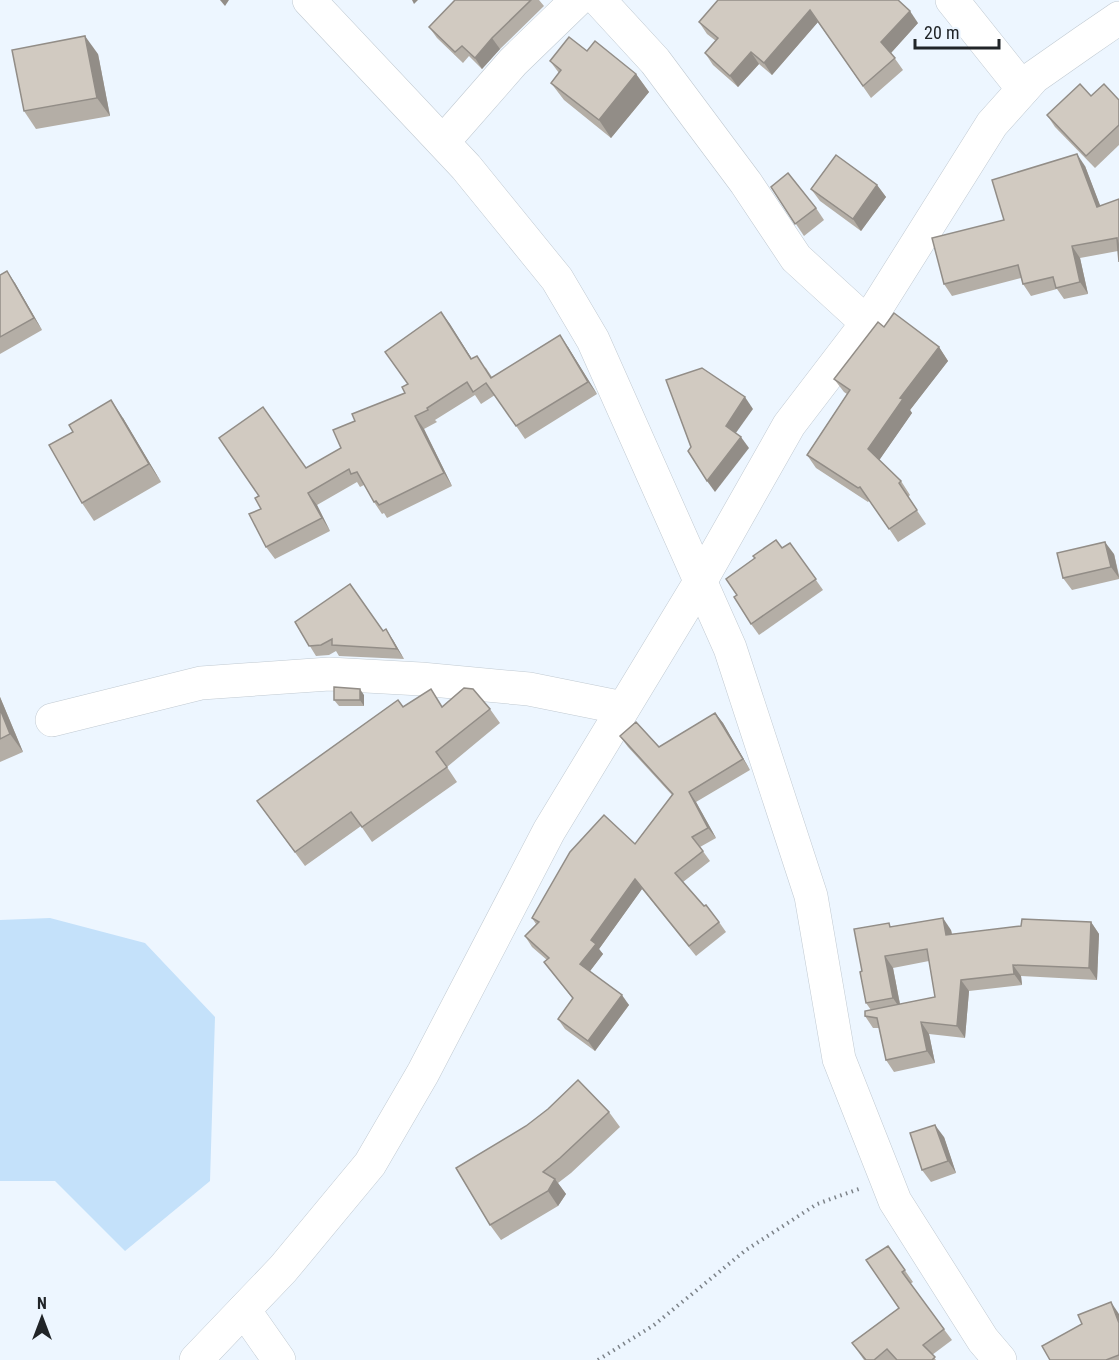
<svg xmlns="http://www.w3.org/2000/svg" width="1119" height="1360" font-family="'Roboto Condensed',sans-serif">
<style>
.green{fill:#c4e1fa}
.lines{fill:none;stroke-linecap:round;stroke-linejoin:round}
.minor-casing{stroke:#c1cad2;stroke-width:34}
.path{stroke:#7d8389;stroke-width:4;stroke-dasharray:1.5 4.5;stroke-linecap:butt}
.minor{stroke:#fff;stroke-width:33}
.wall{fill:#b4aea6;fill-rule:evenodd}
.shaded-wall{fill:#928d87}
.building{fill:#d1cac1;stroke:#928d87;stroke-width:1.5}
</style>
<rect width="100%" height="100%" fill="#edf6ff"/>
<polygon class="green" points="50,918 145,943 215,1017 210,1181 125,1251 55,1181 0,1181 0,920"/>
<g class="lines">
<defs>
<g id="minor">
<polyline points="309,0 466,167 557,279 593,340 730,648 811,896 839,1059 886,1178 895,1201 983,1340 1000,1360"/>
<polyline points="599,0 655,61 746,183 796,258 867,323"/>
<polyline points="952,0 1023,89"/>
<polyline points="443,142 513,62 577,0"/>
<polyline points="52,720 201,683 329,674 421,679 529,689 623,708"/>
<polyline points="244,1310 279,1360"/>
<polyline points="196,1360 283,1269 370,1164 423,1073 549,831 700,582 789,425 867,323 992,124 1034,77 1084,42 1119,18"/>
</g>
</defs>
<use href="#minor" class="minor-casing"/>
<polyline class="path" points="598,1360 654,1325 746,1250 817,1204 859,1189"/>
<use href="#minor" class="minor"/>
</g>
<g class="wall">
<polygon points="455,0 539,0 544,6 500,49 482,69 469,56 463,63 437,38 429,27"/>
<polygon points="699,22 918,23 891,53 903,70 871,98 818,22 772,75 759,64 738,87 713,65 705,53 716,41 707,34"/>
<polygon points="587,51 636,74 649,92 611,138 564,100 551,83 559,73 550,61"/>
<polygon points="98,54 110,116 36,129 24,111"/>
<polygon points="1119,100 1119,145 1095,168 1055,127 1047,115"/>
<polygon points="1085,166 1100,206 1119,199 1118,251 1080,258 1088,294 1064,299 1057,289 1031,296 1023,284 1021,278 952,296 944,284 1004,220"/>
<polygon points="877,185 886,197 861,231 820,201 811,189"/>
<polygon points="771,187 816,208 824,220 804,236"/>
<polygon points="0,275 15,283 42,330 0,354"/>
<polygon points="441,312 472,359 486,368 492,377 568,347 597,394 525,439 495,395 481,404 475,395 435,420 437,422 424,429 452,486 387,518 384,513 382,514 374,502 364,485 360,487 357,482 317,505 330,531 275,559 266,547 261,509 306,468 341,448 355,421 405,393"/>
<polygon points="884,327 939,347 948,361 910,410 912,413 879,460 901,481 910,495 908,497 926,524 898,542 870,500 868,502 816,468 807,455 847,394 844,392 834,379"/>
<polygon points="123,418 161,482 94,521 82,503"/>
<polygon points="790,543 823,590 759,635 751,624 737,595 782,548"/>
<polygon points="1114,554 1119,575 1119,579 1072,590 1063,578"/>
<polygon points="295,622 383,631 393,640 404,659 339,656 336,651 329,655 316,656"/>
<polygon points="364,695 364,706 339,706 334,700"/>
<polygon points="0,697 23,752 0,762"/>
<polygon points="443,706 490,709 500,723 447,767 457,782 372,842 361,826 305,866 257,801 403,707"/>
<polygon points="715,713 723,723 750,770 696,802 716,838 700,847 710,861 683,882 704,906 719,922 726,932 696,956 642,889 599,949 603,954 590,971 629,1005 595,1051 565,1029 558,1019 573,999 544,962 547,960 532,947 525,936 536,924 532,918 635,844 672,795 628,747 620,736 659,747"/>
<path d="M1091,922L1099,934L1097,980L1021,976L1022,985L969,991L965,1038L929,1034L935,1063L894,1072L886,1060L879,1028H873L865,1016L871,1010L866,1003L862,971L891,927L951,930L952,934ZM929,961L935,997L900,1004L893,968Z"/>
<polygon points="609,1112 620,1127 571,1173 558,1183 566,1194 558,1206 501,1240 490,1225 456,1168"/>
<polygon points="944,1137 956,1173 931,1182 922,1170"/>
<polygon points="888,1246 913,1282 910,1284 952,1340 932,1355 936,1360 864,1360 852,1343 899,1308"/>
<polygon points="1119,1314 1119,1360 1050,1360"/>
</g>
<g class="shaded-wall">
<polygon points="220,0 229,0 225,6"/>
<polygon points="412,0 418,0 414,4"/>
<polygon points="810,10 818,22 772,75 764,63"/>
<polygon points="910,11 918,23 890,54 881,42"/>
<polygon points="85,36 98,54 110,116 97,98"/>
<polygon points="492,38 500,49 482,69 475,58"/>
<polygon points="751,52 759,64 738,87 730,76"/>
<polygon points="636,74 649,92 611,138 599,120"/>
<polygon points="1077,154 1085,166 1105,218 1097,207"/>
<polygon points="877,185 886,197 861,231 853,219"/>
<polygon points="1072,246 1080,258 1088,294 1080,282"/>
<polygon points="7,271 15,283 42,330 34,318"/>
<polygon points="441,312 450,324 480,372 471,359"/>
<polygon points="560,335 568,347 597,394 588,382"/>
<polygon points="939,347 948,361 910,410 912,413 878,462 868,449 900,398"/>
<polygon points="745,397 753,409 733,437 726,426"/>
<polygon points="111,400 123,418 161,482 149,464"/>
<polygon points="415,416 424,429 452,486 444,473"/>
<polygon points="741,437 749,448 715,492 707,481"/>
<polygon points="308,493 317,505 330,531 322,518"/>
<polygon points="1105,542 1114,554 1119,578 1111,567"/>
<polygon points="386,629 393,640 404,659 397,649"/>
<polygon points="360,689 364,695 364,706 360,700"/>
<polygon points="0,697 23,752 10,734 0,709"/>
<polygon points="715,713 723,723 750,770 743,759"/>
<polygon points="689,792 696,802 716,838 708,828"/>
<polygon points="635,879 642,889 599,949 603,954 587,975 580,964 591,940"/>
<polygon points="943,918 951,930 954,946 946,935"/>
<polygon points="1091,922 1099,934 1097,980 1089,968"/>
<polygon points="885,956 893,968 901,1010 893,998"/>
<polygon points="1013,965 1021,976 1022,985 1014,974"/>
<polygon points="961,980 969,991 965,1038 957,1026"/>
<polygon points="622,995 629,1005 595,1051 588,1041"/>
<polygon points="921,1022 929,1034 935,1063 927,1051"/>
<polygon points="935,1125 944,1137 956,1173 948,1161"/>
<polygon points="555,1179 566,1194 558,1206 548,1191"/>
<polygon points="1111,1302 1119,1314 1119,1323"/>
</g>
<g class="building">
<polygon points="455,0 531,0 492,38 475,58 462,46 455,52 429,27"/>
<polygon points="718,0 898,0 910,11 881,42 895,58 863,86 810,10 764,63 751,52 730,76 705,53 718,38 699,22"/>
<polygon points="85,36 97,98 24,111 12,50"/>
<polygon points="569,37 587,51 595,41 636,74 599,120 551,83 561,70 550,61"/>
<polygon points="1080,84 1091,96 1104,84 1119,100 1119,125 1086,156 1047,115"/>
<polygon points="1077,154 1097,207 1119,199 1119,262 1117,238 1072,246 1080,282 1056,288 1053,277 1023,284 1018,265 944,284 932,238 1004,220 992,180"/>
<polygon points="836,155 877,185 853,219 811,189"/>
<polygon points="788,173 816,208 795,224 771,187"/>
<polygon points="7,271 34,318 0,337 0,275"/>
<polygon points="441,312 471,359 477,356 491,378 560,335 588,382 516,426 486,383 473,392 467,382 427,408 428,410 415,416 444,473 379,505 376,501 374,502 357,472 351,474 349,469 308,493 322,518 266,547 249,514 261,509 255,498 259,496 219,438 263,407 306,468 341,448 333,430 355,421 352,414 405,393 402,387 408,384 385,352"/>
<polygon points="894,313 939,347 900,398 903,399 868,449 901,481 899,483 917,510 889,529 860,487 858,488 807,455 850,390 834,379 878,322 884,327"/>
<polygon points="702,368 745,397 726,426 741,437 707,481 688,451 691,447 666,380"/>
<polygon points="111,400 149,464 82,503 49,445 73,432 69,425"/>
<polygon points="776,540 782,548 790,543 816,579 751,624 734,597 737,595 726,579 755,558 753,556"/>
<polygon points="1105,542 1111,567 1063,578 1057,553"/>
<polygon points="350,584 383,631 386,629 397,649 332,645 332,639 321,645 309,646 295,622"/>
<polygon points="334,687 360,689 360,700 334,700"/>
<polygon points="464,688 473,689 490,709 436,752 447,767 362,827 351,812 295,852 257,801 398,700 403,707 431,689 442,707"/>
<polygon points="0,709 10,734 0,739"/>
<polygon points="715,713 743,759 689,792 708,828 692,837 703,851 675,873 704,906 706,905 719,922 689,946 635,879 591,940 596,944 580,964 622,995 588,1041 558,1019 573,998 544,962 549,958 525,936 539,922 532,918 570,852 604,815 635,844 673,794 620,736 636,722 659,747"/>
<polygon points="943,918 946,935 1021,926 1022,919 1091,922 1089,968 1013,965 1014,974 961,980 957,1026 921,1022 927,1051 886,1060 877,1018 865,1016 865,1011 935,997 927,949 885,956 893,998 866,1003 860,972 862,971 854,929 889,923 890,927"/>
<polygon points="578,1080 609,1112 560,1158 543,1172 555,1179 548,1191 490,1225 456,1168 526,1126 548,1109"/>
<polygon points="935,1125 948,1161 922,1170 910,1133"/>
<polygon points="888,1246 905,1270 902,1272 944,1329 923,1345 935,1357 932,1360 897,1360 887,1349 874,1360 866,1360 852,1343 899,1308 866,1260"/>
<polygon points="1111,1302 1119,1323 1119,1355 1106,1360 1050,1360 1042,1346 1082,1324 1078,1315"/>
</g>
<g transform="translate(42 1318)" stroke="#edf6ff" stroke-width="4.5" paint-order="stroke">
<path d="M0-4.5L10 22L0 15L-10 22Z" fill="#212528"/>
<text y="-9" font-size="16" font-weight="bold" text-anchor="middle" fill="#212528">N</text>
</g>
<path d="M915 39v9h84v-9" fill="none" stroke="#212528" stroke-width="3"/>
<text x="924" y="39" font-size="18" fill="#212528" stroke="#edf6ff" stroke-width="4.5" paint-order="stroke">20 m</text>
</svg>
